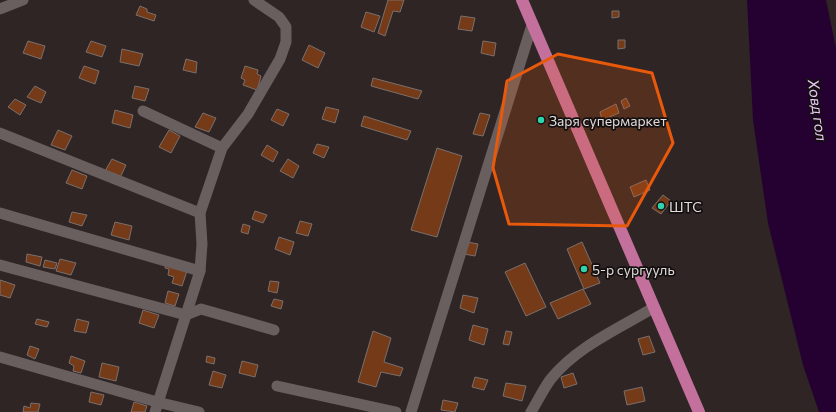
<svg xmlns="http://www.w3.org/2000/svg" width="836" height="412" font-family="Commissioner,sans-serif">
<style>
.water{fill:#250131}
.building{fill:#753a18;stroke:#7a706c}
.lines{fill:none;stroke-linecap:round;stroke-linejoin:round}
.minor{stroke:#6a5f5f;stroke-width:11}
.highway{stroke:#c4709d;stroke-width:12}
.marked{fill:#e8590c;fill-opacity:0.2;stroke:#e8590c;stroke-width:3;stroke-linejoin:round}
.poi-dot{fill:#2ed4ab;stroke:#141010;stroke-width:1.5}
.labels{text-anchor:middle;dominant-baseline:central;stroke-width:3.5;stroke-linejoin:round;paint-order:stroke}
.poi-label{font-size:14px;fill:#e1dbdb;stroke:#141010;text-anchor:start}
.water-label{font-size:15px;font-style:italic;fill:#eac7f7;stroke:#141010}
</style>
<rect width="100%" height="100%" fill="#2f2525"/>
<polygon class="water" points="747,0 826,0 836,48 836,412 819,412 803,365 768,223 753,120"/>
<g class="building">
<polygon points="388,0 404,0 400,12 393,11 385,36 378,33"/>
<polygon points="140,6 147,9 147,12 156,15 154,21 136,15"/>
<polygon points="612,11 619,11 619,17 612,18"/>
<polygon points="366,12 380,16 374,32 361,27"/>
<polygon points="461,16 475,18 472,31 458,29"/>
<polygon points="618,40 625,40 625,48 618,49"/>
<polygon points="28,41 45,46 41,59 23,53"/>
<polygon points="91,41 106,46 102,57 86,52"/>
<polygon points="483,41 496,43 494,56 481,53"/>
<polygon points="309,45 325,53 318,68 302,60"/>
<polygon points="122,49 143,54 139,66 120,62"/>
<polygon points="186,59 197,62 196,73 183,70"/>
<polygon points="84,66 99,71 95,84 79,78"/>
<polygon points="245,66 258,70 257,74 261,76 257,90 243,85 245,80 241,78"/>
<polygon points="373,78 422,91 418,99 371,86"/>
<polygon points="35,86 46,92 41,103 27,97"/>
<polygon points="135,86 149,89 145,101 132,98"/>
<polygon points="626,98 630,106 624,109 621,101"/>
<polygon points="15,99 26,105 20,115 8,107"/>
<polygon points="616,104 619,113 602,120 600,112"/>
<polygon points="326,107 339,110 335,123 322,119"/>
<polygon points="277,109 289,114 283,126 271,120"/>
<polygon points="115,110 133,115 130,128 112,123"/>
<polygon points="203,113 216,118 209,132 195,127"/>
<polygon points="480,113 490,115 483,136 473,134"/>
<polygon points="364,116 411,131 407,140 361,126"/>
<polygon points="58,130 72,136 65,150 51,145"/>
<polygon points="169,130 180,136 171,153 159,147"/>
<polygon points="317,144 329,147 324,158 313,153"/>
<polygon points="267,145 278,152 273,162 261,155"/>
<polygon points="437,148 462,156 437,237 411,230"/>
<polygon points="112,159 126,165 120,178 105,171"/>
<polygon points="288,159 299,166 293,178 280,171"/>
<polygon points="72,170 87,176 82,189 66,183"/>
<polygon points="646,180 650,190 634,197 630,187"/>
<polygon points="663,195 671,201 661,214 652,208"/>
<polygon points="255,211 267,215 263,223 252,219"/>
<polygon points="72,212 87,215 82,226 69,222"/>
<polygon points="300,221 312,224 308,236 296,233"/>
<polygon points="115,222 132,226 129,240 111,235"/>
<polygon points="243,224 250,226 248,234 241,232"/>
<polygon points="279,237 294,242 290,255 275,249"/>
<polygon points="467,242 478,244 475,256 464,254"/>
<polygon points="582,242 600,283 584,289 567,249"/>
<polygon points="27,254 42,257 40,266 26,262"/>
<polygon points="60,259 76,263 71,275 56,271"/>
<polygon points="45,260 57,263 55,269 43,267"/>
<polygon points="525,263 546,307 526,316 505,272"/>
<polygon points="166,264 187,271 182,286 172,283 174,277 168,275 169,269 165,268"/>
<polygon points="0,280 15,285 10,298 0,295"/>
<polygon points="270,281 279,282 277,293 268,291"/>
<polygon points="583,289 591,304 558,319 550,303"/>
<polygon points="168,291 179,294 175,306 165,303"/>
<polygon points="463,295 478,298 474,313 460,308"/>
<polygon points="274,299 283,301 281,309 271,306"/>
<polygon points="143,310 159,315 154,328 139,323"/>
<polygon points="37,319 49,322 47,327 35,324"/>
<polygon points="77,319 89,322 86,333 74,331"/>
<polygon points="473,325 488,329 484,345 469,340"/>
<polygon points="373,331 391,338 384,362 403,368 400,376 381,372 376,387 358,382"/>
<polygon points="506,331 512,332 509,345 503,344"/>
<polygon points="649,336 655,352 643,355 638,339"/>
<polygon points="30,346 39,349 35,359 27,355"/>
<polygon points="71,356 85,361 81,373 73,371 74,366 69,363"/>
<polygon points="207,356 215,358 214,364 206,362"/>
<polygon points="242,361 258,365 255,377 239,373"/>
<polygon points="102,363 119,367 116,381 99,377"/>
<polygon points="213,371 226,375 222,388 209,385"/>
<polygon points="573,373 577,384 564,388 561,377"/>
<polygon points="475,377 488,380 484,390 472,387"/>
<polygon points="506,383 526,386 522,401 503,396"/>
<polygon points="642,387 645,401 627,405 624,391"/>
<polygon points="91,392 104,395 101,405 89,402"/>
<polygon points="443,400 458,403 455,412 441,410"/>
<polygon points="134,402 147,406 145,412 131,412"/>
<polygon points="31,403 40,404 38,412 23,412 24,406 30,408"/>
</g>
<g class="lines">
<g class="minor">
<polyline points="0,9 23,0"/>
<polyline points="143,111 222,148"/>
<polyline points="0,133 200,213"/>
<polyline points="0,213 200,271"/>
<polyline points="0,265 186,315 201,309 274,330"/>
<polyline points="0,357 157,402 199,412"/>
<polyline points="277,386 396,412"/>
<polyline points="155,412 200,271 202,244 200,213 222,148 248,114 280,59 286,42 286,27 279,17 254,0"/>
<polyline points="411,412 532,25"/>
<path d="M531,412C537,402 543,390 550,380C576,347 618,329 653,308"/>
</g>
<polyline class="highway" points="522,0 699,412"/>
</g>
<path class="marked" d="M558,54L652,73L673,143L627,226L509,224L493,168L507,81Z"/>
<g class="poi-dot">
<circle cx="541" cy="120" r="4"/>
<circle cx="661" cy="206" r="4"/>
<circle cx="584" cy="269" r="4"/>
</g>
<g class="labels">
<g class="poi-label">
<text x="549" y="120">Заря супермаркет</text>
<text x="669" y="206">ШТС</text>
<text x="592" y="269">5-р сургууль</text>
</g>
<g class="water-label">
<text transform="translate(818 110) rotate(82)">Ховд гол</text>
</g>
</g>
</svg>
